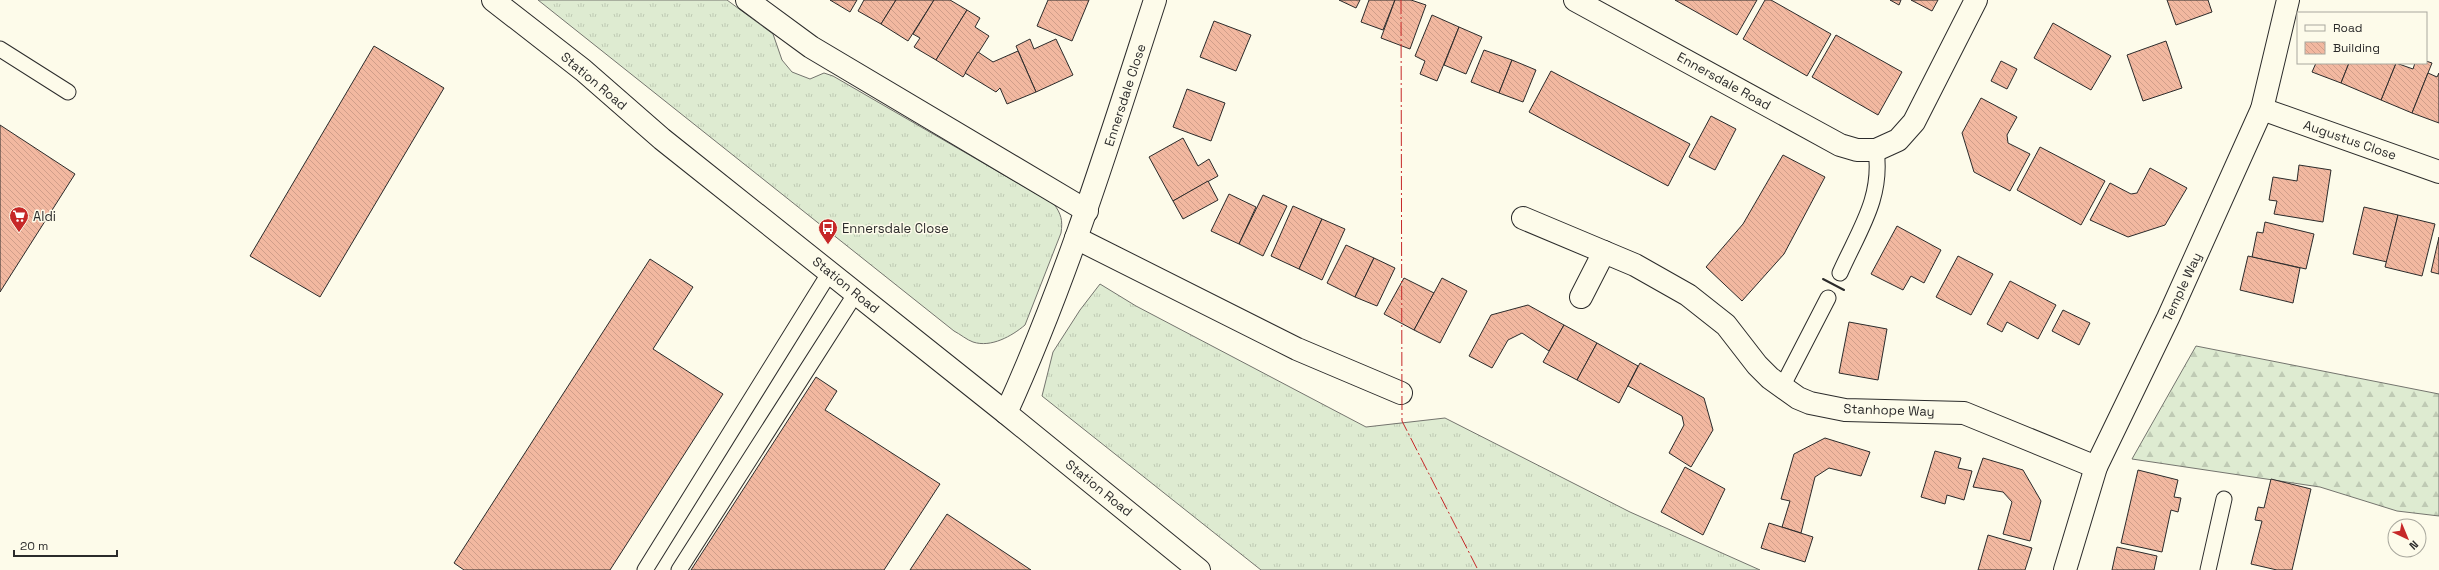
<svg xmlns="http://www.w3.org/2000/svg" width="2439" height="570" font-family="'Space Grotesk',sans-serif">
<style>
.grass{fill:url(#grass-tufts);stroke:#74746e}
.forest{fill:url(#forest-firs);stroke:#74746e}
.building{fill:url(#building-back-hatch);stroke:#2b2b2b}
.lines{fill:none;stroke-linecap:round;stroke-linejoin:round}
.service-casing{stroke:#2b2b2b;stroke-width:17}
.minor-casing{stroke:#2b2b2b;stroke-width:24}
.service{stroke:#fdfbea;stroke-width:15}
.minor{stroke:#fdfbea;stroke-width:22}
.wall{stroke:#2b2b2b;stroke-width:2}
.power{stroke:#c62828;stroke-width:1;stroke-dasharray:14 3 2 3;stroke-linecap:butt}
.labels{text-anchor:middle;dominant-baseline:central;stroke-width:3;stroke-linejoin:round;paint-order:stroke}
.street-label{font-size:13px;fill:#2b2b2b;stroke:#fdfbea}
.poi-label{font-size:13px;fill:#2b2b2b;stroke:#fdfbea;text-anchor:start}
</style>
<defs>
<pattern id="grass-tufts" width="24" height="20" patternUnits="userSpaceOnUse"><rect width="24" height="20" fill="#deebd1"/><path d="M3 7l-1-3M5 7V3M7 7l1-3M15 17l-1-3M17 17v-4M19 17l1-3" fill="none" stroke="#bfcab4"/></pattern>
<pattern id="forest-firs" width="22" height="20" patternUnits="userSpaceOnUse"><rect width="22" height="20" fill="#deebd1"/><path d="M5 1l3.5 6h-7zM16 11l3.5 6h-7z" fill="#bfcab4"/></pattern>
<pattern id="building-back-hatch" width="6" height="6" patternUnits="userSpaceOnUse"><rect width="6" height="6" fill="#f2b8a0"/><path d="M-1 5l2 2M0 0l6 6M5-1l2 2" fill="none" stroke="#d09e8a"/></pattern>
</defs>
<rect width="100%" height="100%" fill="#fdfbea"/>
<g class="grass">
<path d="M538,0H727L773,34L782,60L792,72L810,79L824,73L833,76L1054,204C1061,214 1063,220 1061,233L1025,325C1012,336 991,348 973,342C967,340 960,334 954,331Z"/>
<polygon points="1100,284 1136,306 1366,427 1445,418 1630,512 1760,570 1261,570 1042,396 1053,352 1080,310"/>
</g>
<polygon class="forest" points="2196,346 2439,394 2439,516 2397,511 2320,487 2132,459"/>
<g class="building">
<polygon points="830,0 857,0 850,12"/>
<polygon points="864,0 896,0 881,24 858,11"/>
<polygon points="896,0 934,0 908,41 881,24"/>
<polygon points="934,0 950,0 967,10 936,60 914,47 920,38 913,34"/>
<polygon points="1048,0 1089,0 1072,41 1037,26"/>
<polygon points="1339,0 1360,0 1356,8"/>
<polygon points="1369,0 1395,0 1383,30 1361,22"/>
<polygon points="1395,0 1411,0 1426,5 1410,49 1381,38"/>
<polygon points="1675,0 1757,0 1737,35"/>
<polygon points="1765,0 1771,0 1831,34 1807,76 1743,39"/>
<polygon points="1890,0 1901,0 1899,5"/>
<polygon points="1911,0 1938,0 1932,11"/>
<polygon points="2167,0 2208,0 2212,12 2176,25"/>
<polygon points="967,10 980,18 975,27 989,36 963,77 936,60"/>
<polygon points="1432,15 1459,27 1437,81 1420,74 1425,61 1415,56"/>
<polygon points="1214,21 1251,35 1236,71 1200,57"/>
<polygon points="2053,23 2111,56 2091,90 2034,58"/>
<polygon points="1459,27 1482,37 1466,74 1444,65"/>
<polygon points="1836,35 1902,72 1878,115 1812,77"/>
<polygon points="1030,39 1034,49 1056,39 1073,75 1036,92 1016,46"/>
<polygon points="2166,41 2182,88 2143,101 2127,55"/>
<polygon points="374,46 444,88 320,297 250,256"/>
<polygon points="1484,50 1512,60 1499,93 1471,82"/>
<polygon points="1018,51 1036,92 1007,104 1000,88 996,92 965,73 978,52 993,62"/>
<polygon points="1512,60 1536,70 1523,102 1499,93"/>
<polygon points="2001,61 2017,69 2007,89 1991,81"/>
<polygon points="2426,61 2432,63 2412,113 2381,100 2396,63 2413,69 2415,63 2426,63"/>
<polygon points="2316,63 2349,63 2341,83 2312,72"/>
<polygon points="2349,63 2396,63 2381,100 2341,83"/>
<polygon points="1551,71 1690,144 1668,186 1529,112"/>
<polygon points="2428,73 2437,77 2439,73 2439,123 2412,113"/>
<polygon points="1187,89 1225,103 1211,141 1173,127"/>
<polygon points="1981,98 2017,117 2007,135 2008,143 2030,154 2010,191 1974,172 1962,133"/>
<polygon points="1711,116 1736,129 1715,170 1689,157"/>
<polygon points="0,125 75,174 0,292"/>
<polygon points="1183,138 1198,166 1209,159 1218,176 1173,201 1149,157"/>
<polygon points="2040,147 2105,181 2081,225 2017,190"/>
<polygon points="1783,155 1825,177 1784,254 1742,301 1706,267 1743,224"/>
<polygon points="2299,165 2331,170 2323,222 2274,214 2277,201 2269,200 2273,177 2297,181"/>
<polygon points="2150,168 2187,188 2165,225 2128,237 2090,220 2110,183 2131,194 2137,193"/>
<polygon points="1208,181 1218,200 1183,219 1173,201"/>
<polygon points="1229,194 1256,207 1239,244 1211,231"/>
<polygon points="1263,195 1287,206 1263,256 1239,244"/>
<polygon points="1293,206 1322,219 1299,269 1271,256"/>
<polygon points="2364,207 2398,215 2387,262 2353,254"/>
<polygon points="2398,215 2435,224 2422,276 2385,267"/>
<polygon points="1322,219 1345,229 1322,280 1299,269"/>
<polygon points="2265,222 2314,234 2306,269 2252,257 2257,232 2263,233"/>
<polygon points="1897,226 1941,250 1924,283 1911,276 1903,290 1871,274"/>
<polygon points="2439,237 2439,274 2431,272"/>
<polygon points="1346,245 1374,258 1355,297 1327,283"/>
<polygon points="1958,256 1993,274 1971,315 1936,297"/>
<polygon points="2248,256 2300,268 2293,303 2240,290"/>
<polygon points="1374,258 1395,268 1377,306 1355,297"/>
<polygon points="650,259 693,287 653,349 723,394 610,570 464,570 454,563"/>
<polygon points="1404,278 1434,293 1414,330 1384,314"/>
<polygon points="1442,278 1467,291 1440,343 1414,330"/>
<polygon points="2010,281 2056,305 2038,339 2007,322 2002,332 1987,324"/>
<polygon points="1528,305 1564,325 1549,351 1522,333 1508,340 1492,368 1469,356 1491,315"/>
<polygon points="2063,310 2090,323 2079,345 2052,331"/>
<polygon points="1849,322 1887,329 1878,380 1839,373"/>
<polygon points="1564,325 1597,343 1577,380 1543,362"/>
<polygon points="1597,343 1638,366 1619,403 1577,380"/>
<polygon points="1640,363 1704,398 1713,430 1691,467 1669,453 1684,425 1682,416 1628,386"/>
<polygon points="816,377 837,391 825,410 940,484 884,570 691,570"/>
<polygon points="1825,438 1870,452 1861,476 1829,468 1815,477 1801,533 1782,527 1790,501 1781,499 1794,454"/>
<polygon points="1935,451 1961,458 1958,468 1972,471 1964,500 1947,495 1945,504 1921,497"/>
<polygon points="1983,458 2023,470 2041,501 2030,541 2003,534 2012,502 2003,492 1973,487"/>
<polygon points="1685,467 1725,489 1703,535 1661,512"/>
<polygon points="2138,470 2178,480 2174,497 2181,498 2178,512 2171,510 2162,552 2121,543"/>
<polygon points="2271,479 2311,489 2292,570 2277,570 2251,564 2262,521 2255,520 2258,507 2264,508"/>
<polygon points="947,514 1031,570 910,570"/>
<polygon points="1769,523 1813,537 1805,562 1761,548"/>
<polygon points="1988,535 2032,548 2025,570 1978,570"/>
<polygon points="2117,547 2157,556 2154,570 2112,570"/>
</g>
<g class="lines">
<defs>
<g id="service">
<polyline points="0,49 68,92"/>
<path d="M1840,273C1859,230 1883,198 1876,150"/>
<polyline points="1782,387 1828,298"/>
<polyline points="645,570 830,272"/>
<polyline points="679,570 856,293"/>
<polyline points="2208,570 2224,499"/>
</g>
<g id="minor">
<polyline points="493,0 583,70 662,139 1006,413 1199,570"/>
<polyline points="747,0 811,47 1087,211"/>
<polyline points="1575,0 1840,145 1857,150 1876,150 1898,140 1914,122 1976,0"/>
<polyline points="2262,109 2439,172"/>
<polyline points="1523,218 1635,265 1688,295 1726,325 1757,365 1770,378 1798,398 1810,403 1845,410 1964,413 2096,467"/>
<polyline points="1076,238 1297,349 1401,393"/>
<polyline points="1581,297 1604,252"/>
<path d="M1006,413C1067,279 1110,139 1155,0"/>
<polyline points="2065,570 2096,467 2168,318 2262,109 2288,0"/>
</g>
</defs>
<use href="#service" class="service-casing"/>
<use href="#minor" class="minor-casing"/>
<use href="#service" class="service"/>
<use href="#minor" class="minor"/>
<polyline class="wall" points="1823,279 1844,290"/>
<polyline class="power" points="1401,0 1402,421 1478,570"/>
</g>
<defs>
<symbol id="supermarket-pin" viewBox="-11 -11 22 30"><path d="M0 17L-7.5 6A9.5 9.5 0 1 1 7.5 6Z" fill="#c62828" stroke="#fdfbea"/><path d="M-6-5.5h2.5l.6 2H6L4.5 2H-2.5L-4.4-4H-6ZM-1.5 3.2a1.3 1.3 0 1 0 .1 0ZM3 3.2a1.3 1.3 0 1 0 .1 0Z" fill="#fff"/></symbol>
<symbol id="bus-pin" viewBox="-11 -11 22 30"><path d="M0 17L-7.5 6A9.5 9.5 0 1 1 7.5 6Z" fill="#c62828" stroke="#fdfbea"/><path d="M-5-6H5V4H4V6H2V4H-2V6H-4V4H-5ZM-3.5-4V0h7V-4ZM-3.5 1.2v1.5H-2V1.2ZM2 1.2v1.5H3.5V1.2Z" fill="#fff"/></symbol>
</defs>
<g fill-rule="evenodd">
<use href="#supermarket-pin" x="8" y="205" width="22" height="30"/>
<use href="#bus-pin" x="817" y="217" width="22" height="30"/>
</g>
<g class="labels">
<g class="street-label">
<text transform="translate(594 81) rotate(40)">Station Road</text>
<text transform="translate(1724 81) rotate(29)">Ennersdale Road</text>
<text transform="translate(1125 95) rotate(-72)">Ennersdale Close</text>
<text transform="translate(2350 140) rotate(19)">Augustus Close</text>
<text transform="translate(846 285) rotate(39)">Station Road</text>
<text transform="translate(2182 287) rotate(-65)">Temple Way</text>
<text transform="translate(1889 410) rotate(2)">Stanhope Way</text>
<text transform="translate(1099 488) rotate(39)">Station Road</text>
</g>
<g class="poi-label">
<text x="33" y="216">Aldi</text>
<text x="842" y="228">Ennersdale Close</text>
</g>
</g>
<rect x="2297" y="12" width="130" height="52" fill="#fdfbea" stroke="#a9a89e"/>
<rect x="2305" y="25" width="20" height="6" fill="#fdfbea" stroke="#a9a89e"/>
<text x="2333" y="32" font-size="12" fill="#2b2b2b">Road</text>
<rect x="2305" y="42" width="20" height="12" fill="url(#building-back-hatch)" stroke="#a9a89e"/>
<text x="2333" y="52" font-size="12" fill="#2b2b2b">Building</text>
<g transform="translate(2407 538) rotate(136)"><circle r="19" fill="#fdfbea" stroke="#a9a89e"/>
<path d="M0-3L7 15L0 10L-7 15Z" fill="#c62828"/>
<text y="-6" font-size="11" font-weight="bold" text-anchor="middle" fill="#2b2b2b">N</text>
</g>
<path d="M14 550v6h103v-6" fill="none" stroke="#2b2b2b" stroke-width="2"/>
<text x="20" y="550" font-size="12" fill="#2b2b2b" stroke="#fdfbea" stroke-width="3" paint-order="stroke">20 m</text>
</svg>
